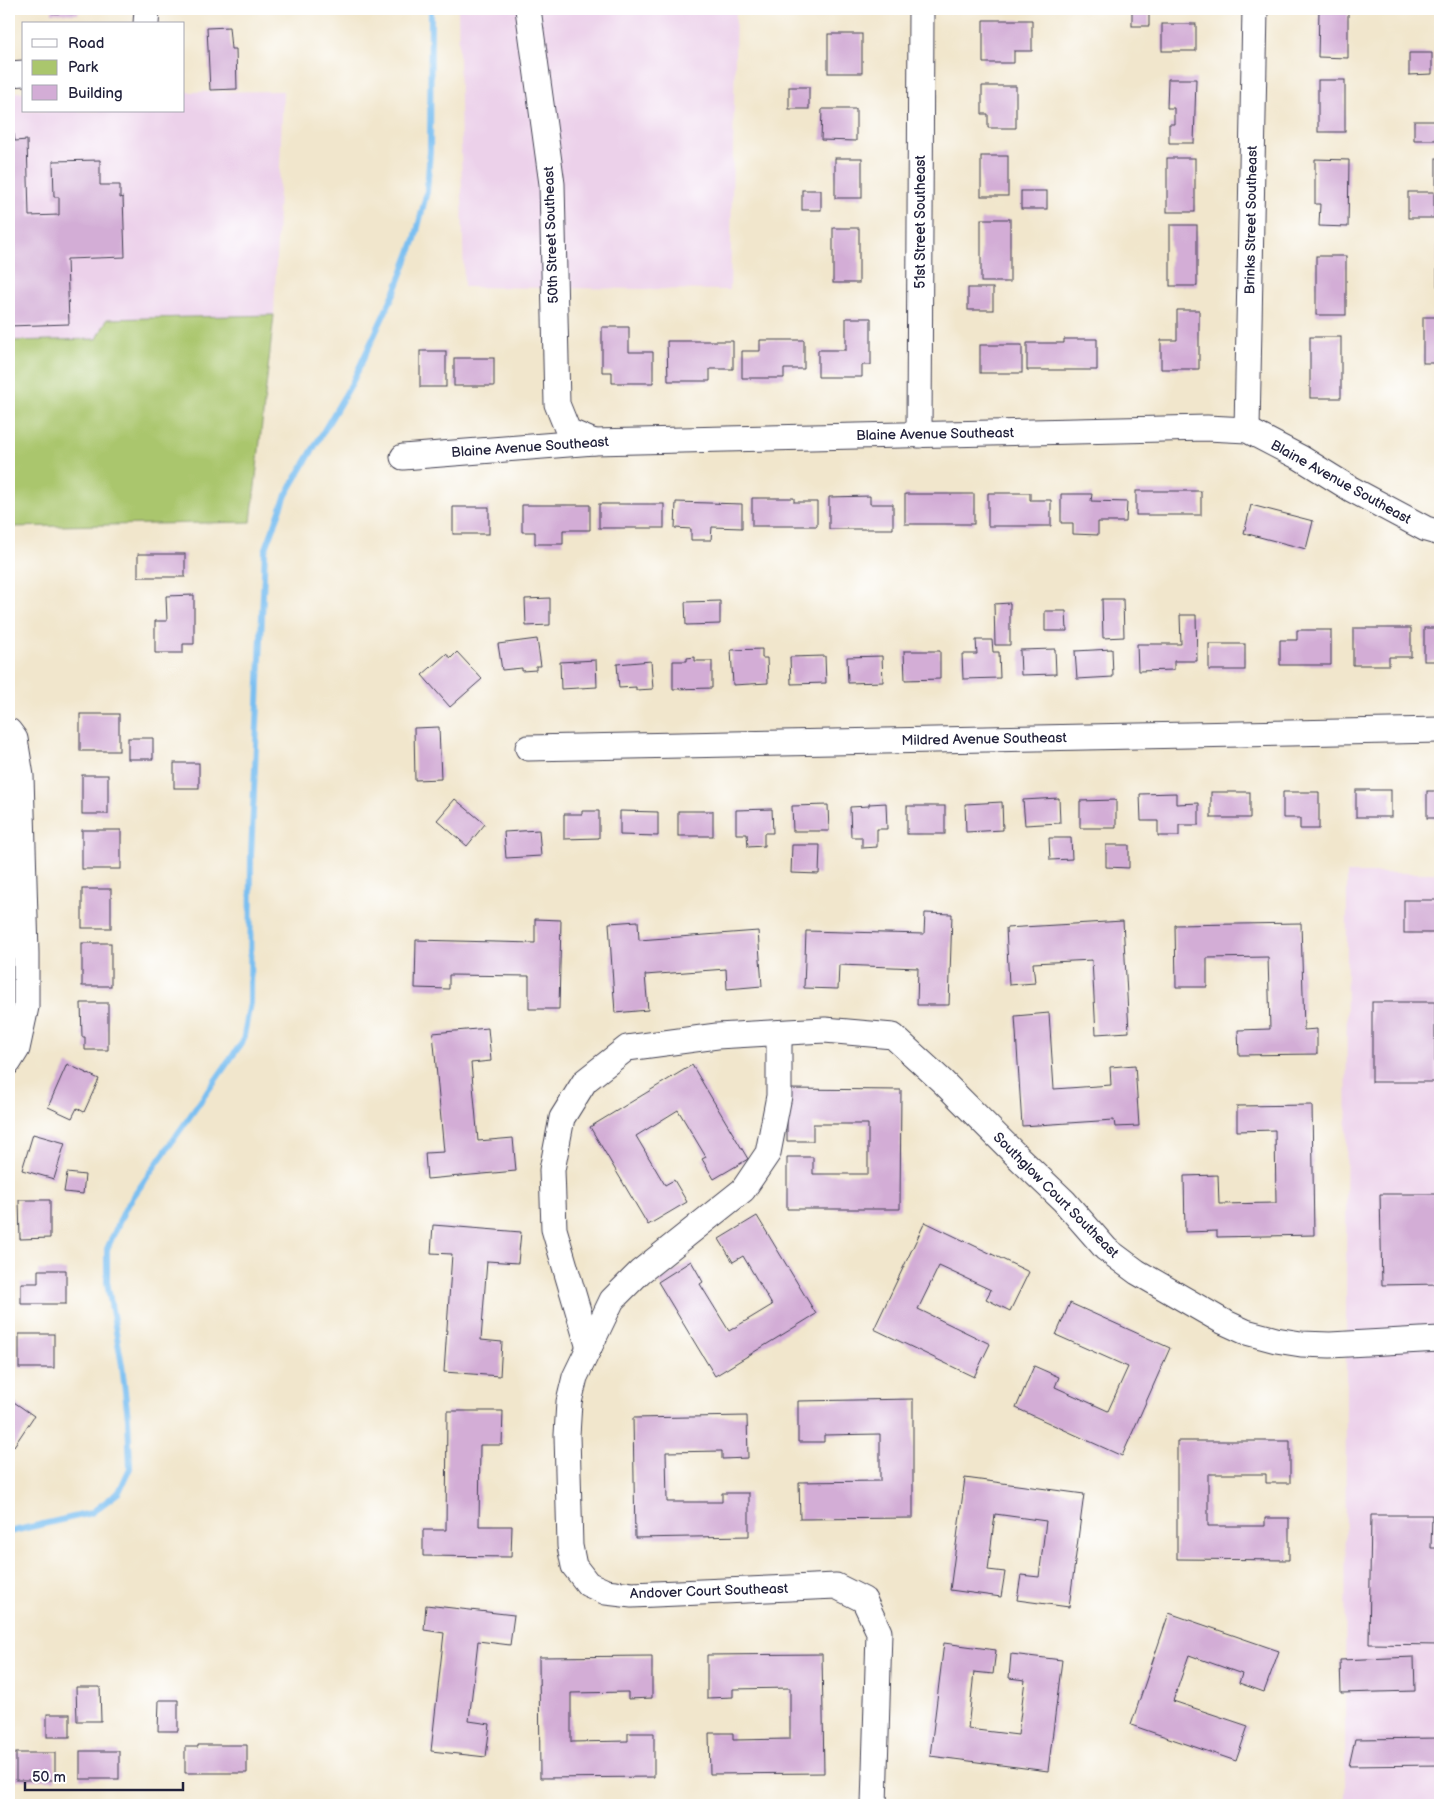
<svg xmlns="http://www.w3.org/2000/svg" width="1449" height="1814" font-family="'Balsamiq Sans',sans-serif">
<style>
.built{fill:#ecd1ea}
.green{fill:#aac66d;stroke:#667454}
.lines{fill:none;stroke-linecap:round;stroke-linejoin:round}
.stream{stroke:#7abff1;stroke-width:6}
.building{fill:#d3add6}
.minor-casing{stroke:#413f51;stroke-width:27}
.minor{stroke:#fff;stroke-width:25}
.labels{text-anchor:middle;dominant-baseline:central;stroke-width:4.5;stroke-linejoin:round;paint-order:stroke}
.street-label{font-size:14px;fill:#22223b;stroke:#fff}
</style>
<rect width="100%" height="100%" fill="#fff"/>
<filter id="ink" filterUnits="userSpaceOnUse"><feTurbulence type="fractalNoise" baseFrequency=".02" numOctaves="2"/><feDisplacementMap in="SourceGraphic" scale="10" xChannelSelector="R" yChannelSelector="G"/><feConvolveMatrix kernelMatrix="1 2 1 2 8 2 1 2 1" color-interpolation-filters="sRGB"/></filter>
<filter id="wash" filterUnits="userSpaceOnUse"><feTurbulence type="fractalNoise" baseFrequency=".0096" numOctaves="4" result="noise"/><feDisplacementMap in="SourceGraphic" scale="20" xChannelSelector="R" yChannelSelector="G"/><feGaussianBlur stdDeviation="1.12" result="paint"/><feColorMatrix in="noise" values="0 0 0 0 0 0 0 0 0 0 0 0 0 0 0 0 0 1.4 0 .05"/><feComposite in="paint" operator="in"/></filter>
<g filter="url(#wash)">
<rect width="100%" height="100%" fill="#f1e6cc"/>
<g class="built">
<polygon points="458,9 736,9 730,290 464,287"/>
<polygon points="283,91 274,315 251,522 9,527 9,92 24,92 24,111 184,111 184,92"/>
<polygon points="1347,873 1440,873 1440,1805 1345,1805"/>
</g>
<polygon class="green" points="274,315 251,522 9,527 9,341 97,339 107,319"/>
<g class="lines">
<polyline class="stream" points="9,1532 91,1513 119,1492 130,1468 128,1418 122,1365 107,1282 107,1249 126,1207 243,1041 250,1003 251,855 265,551 286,495 352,383 396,289 415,239 427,191 430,151 431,9"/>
</g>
<g id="blocks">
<g class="building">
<polygon points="52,9 79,9 78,14 52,13"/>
<rect x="1132" y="9" width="17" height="17"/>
<polygon points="1319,9 1348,9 1348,58 1318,57"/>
<polygon points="983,20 1032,20 1032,51 1014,51 1014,63 983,63"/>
<rect x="1162" y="24" width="34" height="27"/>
<polygon points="229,27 231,49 236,49 237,89 210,90 207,28"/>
<rect x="828" y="34" width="34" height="39"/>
<polygon points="1409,53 1432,53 1432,74 1409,75"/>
<polygon points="1168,79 1196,79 1194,143 1169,143 1169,124 1174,124 1174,108 1167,108"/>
<rect x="1318" y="80" width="27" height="52"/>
<polygon points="982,86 1016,86 1016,128 988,128 988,114 982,114"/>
<rect x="789" y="87" width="20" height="22"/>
<polygon points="822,109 856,109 856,141 821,140"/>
<rect x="1414" y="121" width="22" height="19"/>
<polygon points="9,134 14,134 15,141 27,140 29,216 59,215 59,197 54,197 53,161 100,160 100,185 120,185 120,198 123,197 125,257 67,259 69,324 9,326"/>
<rect x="981" y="156" width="27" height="40"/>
<rect x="835" y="158" width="27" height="40"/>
<rect x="1167" y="158" width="28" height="54"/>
<rect x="1436" y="158" width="4" height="31"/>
<polygon points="1315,159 1349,160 1348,227 1319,226 1320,204 1315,204"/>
<rect x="802" y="190" width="19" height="20"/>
<rect x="1021" y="191" width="26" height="18"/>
<rect x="1408" y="192" width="26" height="26"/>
<rect x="981" y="219" width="29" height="63"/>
<rect x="1170" y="225" width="27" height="61"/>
<rect x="833" y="228" width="26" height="55"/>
<rect x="1437" y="228" width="3" height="58"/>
<rect x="1316" y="256" width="30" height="59"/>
<rect x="968" y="288" width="25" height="22"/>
<polygon points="1177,310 1199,310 1199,369 1161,369 1161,340 1177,340"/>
<rect x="1423" y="317" width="17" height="46"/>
<polygon points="846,318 871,318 871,365 862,365 862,377 818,377 818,350 846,350"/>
<polygon points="602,327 629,327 629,352 653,352 653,383 612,383 612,372 602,372"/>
<rect x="1310" y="337" width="31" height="61"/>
<polygon points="1064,339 1097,339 1097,370 1027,370 1027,343 1064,343"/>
<polygon points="760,340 804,340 804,369 784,369 784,378 742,378 742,351 760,351"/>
<polygon points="667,341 733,341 733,369 710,369 710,381 668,381"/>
<rect x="980" y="345" width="42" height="28"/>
<rect x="420" y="351" width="26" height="36"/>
<rect x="454" y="358" width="40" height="28"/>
<rect x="1136" y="491" width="65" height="24"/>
<polygon points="988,493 1030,493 1030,500 1051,500 1051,526 988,526"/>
<rect x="905" y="494" width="69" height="30"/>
<polygon points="1061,494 1092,494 1091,501 1127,502 1126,522 1098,522 1098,535 1073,534 1073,523 1061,523"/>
<polygon points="870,496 870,504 893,504 893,529 829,529 829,497"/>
<polygon points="752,498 794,498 794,502 817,502 817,526 752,526"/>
<polygon points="676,502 742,504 742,528 712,527 711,540 691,540 691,529 675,528"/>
<rect x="599" y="504" width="65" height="24"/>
<polygon points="522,505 590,505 590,530 563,530 563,544 535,544 535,532 522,532"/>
<polygon points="1251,505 1313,521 1306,549 1244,533"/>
<rect x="453" y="507" width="36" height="27"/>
<rect x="138" y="554" width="47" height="23"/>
<polygon points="194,595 194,644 183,644 183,653 155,653 155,621 167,621 166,596"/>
<polygon points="550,598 550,625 526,626 525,599"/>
<polygon points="1102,599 1123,599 1124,637 1103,638"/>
<polygon points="720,601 720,624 686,625 685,602"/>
<polygon points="1010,603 1010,645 995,645 994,604"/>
<polygon points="1045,611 1066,611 1067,631 1045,631"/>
<polygon points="1180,615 1196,615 1197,661 1174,661 1174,670 1138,671 1137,644 1181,644"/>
<polygon points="1353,628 1411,628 1411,657 1389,657 1389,665 1353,665"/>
<rect x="1424" y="628" width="16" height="33"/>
<polygon points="1297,630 1331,630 1331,665 1280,665 1280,640 1297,640"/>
<polygon points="537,639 541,666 536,666 536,670 522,671 522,668 502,670 498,644"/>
<polygon points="976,640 992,640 993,652 999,652 1000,678 963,679 962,654 977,654"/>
<rect x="1209" y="644" width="36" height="26"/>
<polygon points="762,649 762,658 767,658 768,683 733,685 731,650"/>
<polygon points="1055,649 1056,674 1021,675 1020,650"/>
<polygon points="1112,649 1113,677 1077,679 1075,651"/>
<polygon points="904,651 940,651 940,679 905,680"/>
<polygon points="457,652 482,679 450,707 422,675 446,654 451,658"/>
<polygon points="825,656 826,683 791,684 790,657"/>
<polygon points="882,656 883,682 848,683 847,657"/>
<polygon points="695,657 695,661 712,661 712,688 673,689 673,661 687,661 687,658"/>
<polygon points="596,660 597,687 561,689 560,662"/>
<polygon points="651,661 653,689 636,690 636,687 619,688 617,664"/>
<rect x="80" y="714" width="39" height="37"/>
<polygon points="439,727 441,779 415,780 414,728"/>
<rect x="128" y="738" width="25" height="21"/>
<rect x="174" y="763" width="25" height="25"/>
<rect x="82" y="775" width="26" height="39"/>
<rect x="1356" y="790" width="35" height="27"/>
<rect x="1427" y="791" width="13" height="27"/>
<rect x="1211" y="792" width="39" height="26"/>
<polygon points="1283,792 1319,792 1319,829 1300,829 1300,818 1283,818"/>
<polygon points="1176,793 1176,804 1199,803 1199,825 1179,825 1179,836 1158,836 1158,821 1141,821 1140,794"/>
<polygon points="1059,798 1060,823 1025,825 1023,800"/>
<polygon points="455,799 485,824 467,846 437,820"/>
<polygon points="1116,800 1116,828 1080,828 1080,801"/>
<polygon points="1002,802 1003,830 966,832 965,804"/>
<polygon points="886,803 887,829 877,829 877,847 862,848 862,837 851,837 850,807 869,806 869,804"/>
<polygon points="828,805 829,831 793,831 792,806"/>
<rect x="907" y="806" width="38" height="28"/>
<polygon points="772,809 773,833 764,833 764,846 748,847 747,834 736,834 736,810"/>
<polygon points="582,811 599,811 599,838 564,839 564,814 582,814"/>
<polygon points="620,811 658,812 658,836 620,835"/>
<rect x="678" y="811" width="35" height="25"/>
<rect x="82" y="830" width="39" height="39"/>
<polygon points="539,830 541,856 506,858 504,832"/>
<polygon points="1049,838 1071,838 1072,859 1050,860"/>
<polygon points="792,845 820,845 819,874 791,873"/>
<polygon points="1106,845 1129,845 1129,868 1106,867"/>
<rect x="82" y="889" width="29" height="39"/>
<rect x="1404" y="900" width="36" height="33"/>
<polygon points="925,913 952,914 949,1005 917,1005 918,968 839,965 838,989 804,988 806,931 924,934"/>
<polygon points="535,919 561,920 559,1009 529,1009 529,976 449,975 449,989 415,988 416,940 535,943"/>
<polygon points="638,921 639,940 758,931 762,986 727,989 726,969 645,975 648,1010 615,1013 609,923"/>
<polygon points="1123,921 1129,1032 1096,1034 1092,960 1033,963 1035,983 1009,985 1006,928"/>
<polygon points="1301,923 1304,1030 1317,1029 1317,1054 1239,1055 1238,1030 1270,1029 1268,957 1207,958 1207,987 1176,987 1175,925"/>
<rect x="82" y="943" width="29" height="43"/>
<rect x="1372" y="1002" width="63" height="80"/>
<polygon points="81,1003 108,1003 108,1050 85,1050 85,1037 82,1037"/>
<polygon points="1049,1013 1054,1089 1111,1085 1110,1067 1135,1065 1139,1126 1115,1127 1114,1120 1022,1126 1015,1016"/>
<polygon points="488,1028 491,1061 471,1063 478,1141 513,1138 516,1171 427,1179 425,1153 444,1152 433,1033"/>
<polygon points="67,1064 99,1079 84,1112 77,1108 72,1118 48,1107"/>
<polygon points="692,1065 748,1159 714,1179 702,1159 706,1157 678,1110 636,1136 665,1185 674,1180 687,1202 648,1225 590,1127"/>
<polygon points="787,1089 901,1090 900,1209 787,1209 787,1157 813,1157 813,1174 868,1174 868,1124 813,1124 813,1141 787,1141"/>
<polygon points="1312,1105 1314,1235 1217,1237 1217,1231 1185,1232 1184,1176 1218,1175 1219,1204 1276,1203 1275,1130 1237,1131 1237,1106"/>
<polygon points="33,1134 65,1143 54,1179 22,1170"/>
<polygon points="67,1173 85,1175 83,1194 64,1192"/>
<polygon points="1380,1194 1440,1194 1440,1284 1382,1285"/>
<polygon points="19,1200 50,1200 50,1238 20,1239"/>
<polygon points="757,1216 816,1314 715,1376 658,1282 691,1261 703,1282 700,1284 729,1331 772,1305 743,1256 733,1262 719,1239"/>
<polygon points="925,1222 1029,1272 1010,1311 986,1299 991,1290 939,1266 918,1309 990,1344 974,1377 874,1329"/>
<polygon points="433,1225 521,1232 518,1263 487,1261 481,1340 502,1342 500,1376 444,1372 452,1254 431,1253"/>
<polygon points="38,1270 66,1270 66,1304 21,1304 21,1283 38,1283"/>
<polygon points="1070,1303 1170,1348 1122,1456 1016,1408 1034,1366 1059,1377 1055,1387 1108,1411 1128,1367 1056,1335"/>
<rect x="19" y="1334" width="35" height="34"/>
<polygon points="913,1399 913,1518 800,1519 799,1482 880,1481 880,1434 824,1435 824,1442 798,1442 798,1401"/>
<polygon points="11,1400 34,1416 14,1446 9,1442 9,1404"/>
<polygon points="447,1411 503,1411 502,1445 480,1445 479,1526 512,1526 511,1557 423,1556 423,1530 446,1530"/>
<polygon points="747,1416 748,1458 722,1459 722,1451 666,1452 667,1502 722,1502 722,1493 749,1493 749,1536 635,1538 633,1418"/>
<polygon points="1177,1441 1290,1441 1290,1483 1266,1483 1266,1474 1208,1474 1208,1526 1265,1526 1265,1518 1289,1518 1289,1560 1177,1559"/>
<polygon points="965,1478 1084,1494 1069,1607 1017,1600 1021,1575 1039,1577 1046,1521 995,1514 988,1570 1005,1572 1001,1597 950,1590"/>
<polygon points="1371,1515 1432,1515 1431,1548 1440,1548 1440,1645 1369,1644"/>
<polygon points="426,1605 514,1615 510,1645 478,1641 469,1721 490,1724 486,1757 431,1751 444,1633 424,1630"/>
<polygon points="1169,1613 1279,1651 1264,1692 1239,1683 1242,1674 1189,1655 1173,1701 1248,1726 1236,1761 1131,1725"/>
<polygon points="944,1643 996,1650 993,1674 974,1672 968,1729 1018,1735 1025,1680 1009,1678 1011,1654 1062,1660 1048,1771 930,1756"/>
<polygon points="822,1654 824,1773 710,1774 709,1733 733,1733 733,1740 790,1739 790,1688 733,1689 733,1697 707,1698 707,1655"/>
<polygon points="652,1656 652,1698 628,1699 628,1692 571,1693 571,1742 628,1741 628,1733 654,1733 654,1777 540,1778 539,1657"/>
<polygon points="1414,1657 1415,1691 1341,1693 1340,1660"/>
<polygon points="76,1687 100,1687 101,1721 77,1721"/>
<polygon points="159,1700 178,1700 178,1731 158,1731"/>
<rect x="47" y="1714" width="23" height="23"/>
<polygon points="1440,1738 1440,1765 1349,1766 1355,1739"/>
<polygon points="198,1745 247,1745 247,1773 185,1773 185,1747 198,1747"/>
<rect x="80" y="1751" width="39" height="28"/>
<rect x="16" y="1753" width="39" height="27"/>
</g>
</g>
</g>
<g filter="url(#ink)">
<use href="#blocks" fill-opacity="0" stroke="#413f51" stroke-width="1"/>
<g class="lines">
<defs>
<g id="minor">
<polyline points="528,9 552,184 557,404 568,431 594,442"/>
<polyline points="146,24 147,9"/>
<polyline points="9,74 24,73"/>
<polyline points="1247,430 1255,9"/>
<polyline points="919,435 921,9"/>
<polyline points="403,457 594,442 1207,428 1247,430 1301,458 1351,489 1426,529 1440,533"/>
<polyline points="9,731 15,739 21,776 26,953 26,1007 17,1049 9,1062"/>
<polyline points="528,748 1440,730"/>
<polyline points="779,1033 779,1096 768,1153 743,1190 640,1272 612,1300 575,1377 569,1402 567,1435 570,1546 574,1566 588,1584 606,1592 632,1595 836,1586 864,1600 879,1632 874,1805"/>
<polyline points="589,1348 554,1229 552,1170 562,1118 585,1081 627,1048 717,1036 825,1030 893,1036 943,1082 1021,1160 1064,1201 1106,1249 1137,1272 1222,1321 1246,1332 1276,1340 1301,1344 1330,1345 1440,1339"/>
</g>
</defs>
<use href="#minor" class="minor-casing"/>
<use href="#minor" class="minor"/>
</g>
</g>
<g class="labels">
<g class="street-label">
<text transform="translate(1251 220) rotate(-89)">Brinks Street Southeast</text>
<text transform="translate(920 222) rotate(-90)">51st Street Southeast</text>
<text transform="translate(551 235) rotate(-92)">50th Street Southeast</text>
<text transform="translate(935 434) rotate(-1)">Blaine Avenue Southeast</text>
<text transform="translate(530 447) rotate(-4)">Blaine Avenue Southeast</text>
<text transform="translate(1341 482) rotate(29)">Blaine Avenue Southeast</text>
<text transform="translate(984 739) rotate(-1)">Mildred Avenue Southeast</text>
<text transform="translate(1056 1195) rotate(45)">Southglow Court Southeast</text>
<text transform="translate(709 1591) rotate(-2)">Andover Court Southeast</text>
</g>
</g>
<rect width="1449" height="1814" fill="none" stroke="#fff" stroke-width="30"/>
<rect x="22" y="22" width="162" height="90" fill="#ffffff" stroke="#a7a7b1"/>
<rect x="32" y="39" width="25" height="8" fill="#ffffff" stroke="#a7a7b1"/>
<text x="68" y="48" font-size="15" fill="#22223b">Road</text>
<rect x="32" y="60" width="25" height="15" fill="#aac66d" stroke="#a7a7b1"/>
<text x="68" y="72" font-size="15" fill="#22223b">Park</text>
<rect x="32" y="85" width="25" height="15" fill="#d3add6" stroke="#a7a7b1"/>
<text x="68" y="98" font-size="15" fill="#22223b">Building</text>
<path d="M25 1782v8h158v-8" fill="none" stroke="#22223b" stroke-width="2.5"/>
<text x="32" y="1782" font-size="15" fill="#22223b" stroke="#ffffff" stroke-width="4" paint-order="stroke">50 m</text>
</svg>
